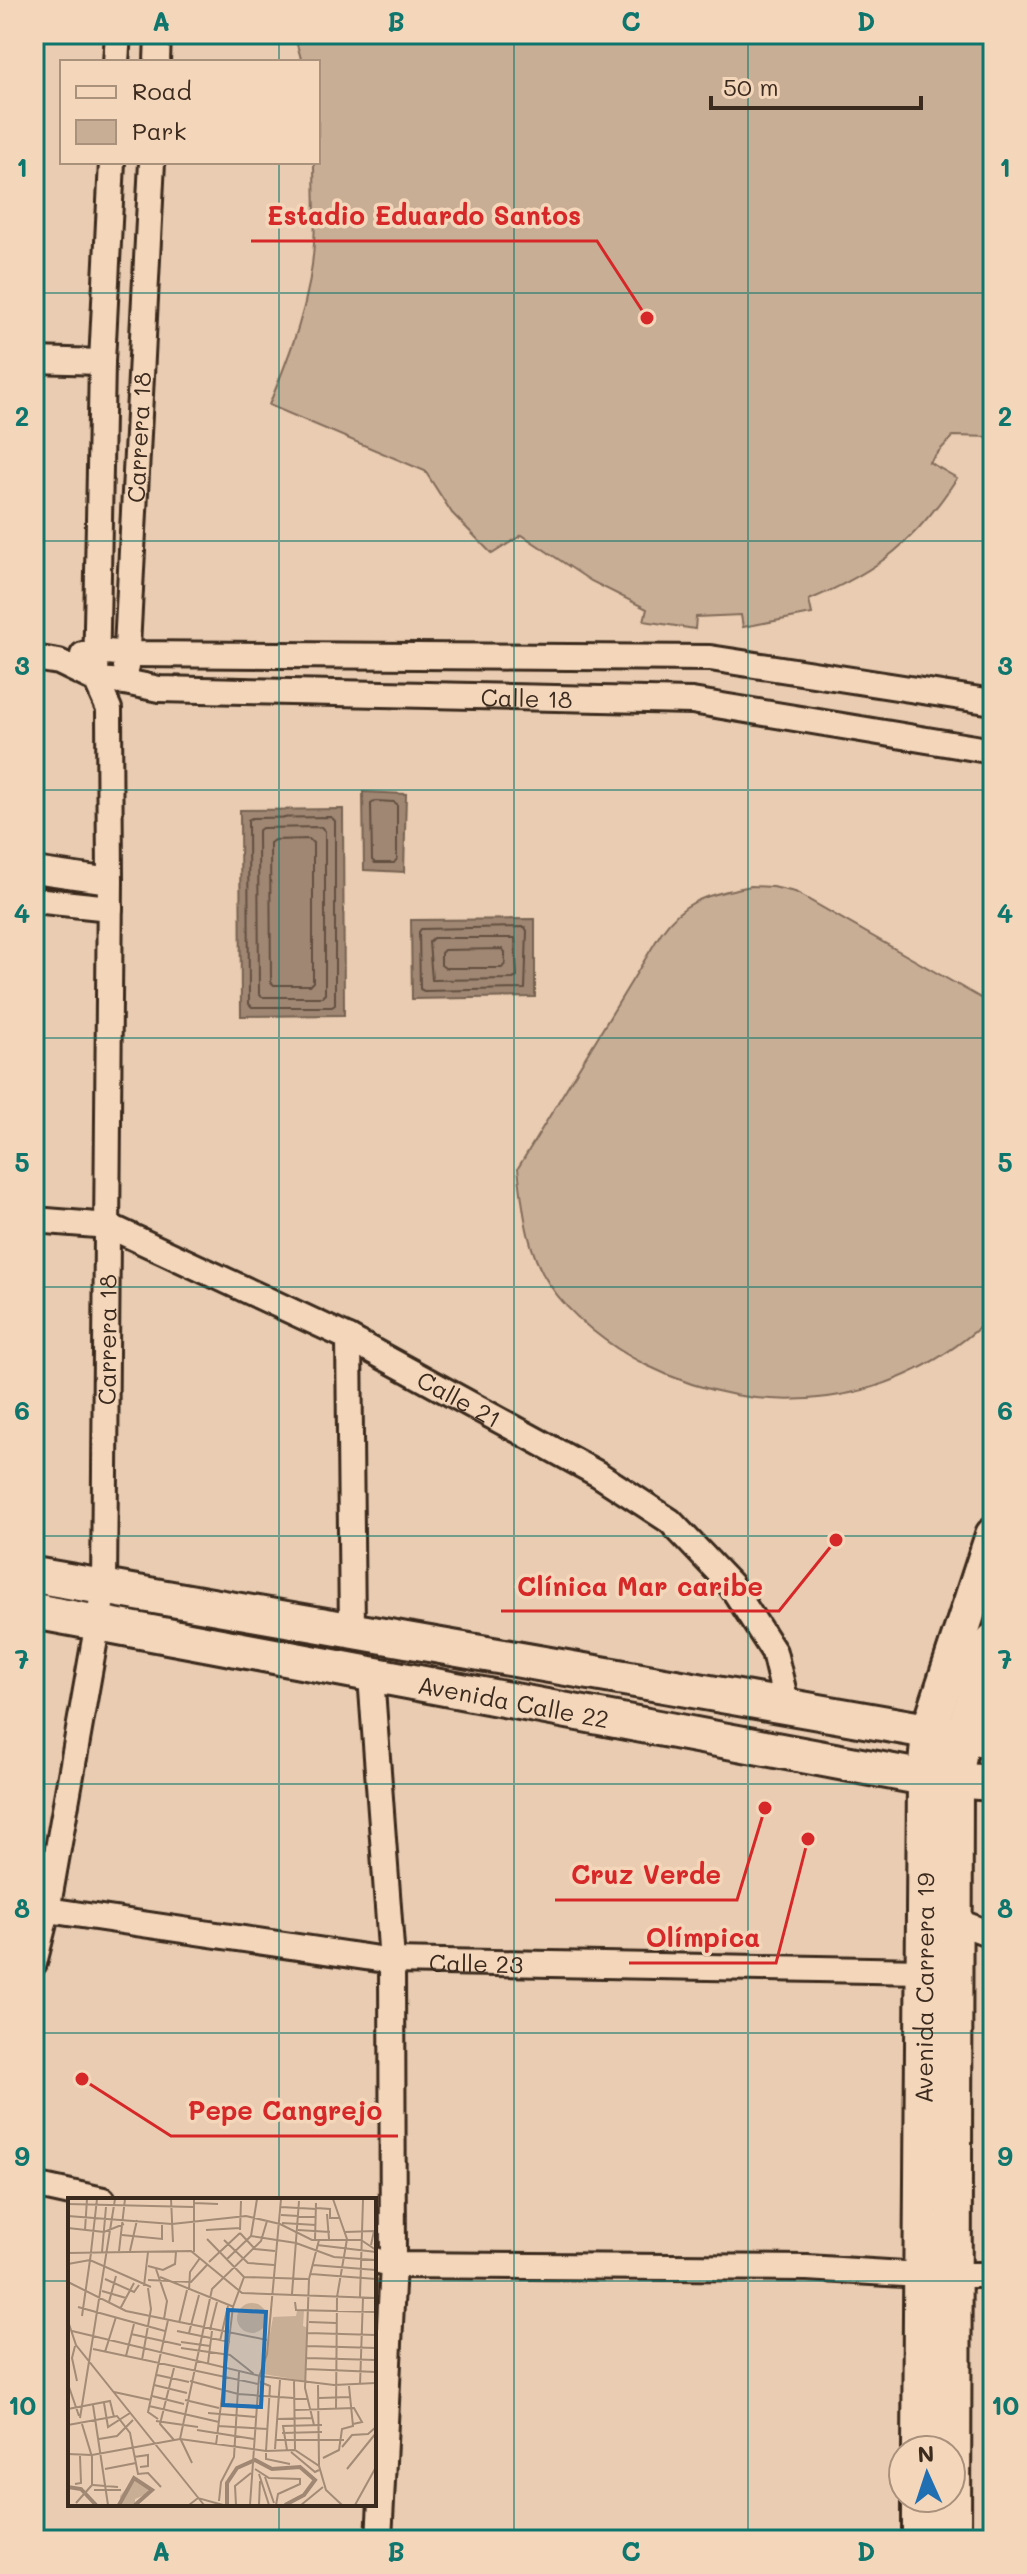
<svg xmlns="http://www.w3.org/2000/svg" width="1027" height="2574" font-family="Mali,sans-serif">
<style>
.green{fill:#c9ae96;stroke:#826c5a;stroke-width:2}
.water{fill:#9f8773;stroke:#776251;stroke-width:2}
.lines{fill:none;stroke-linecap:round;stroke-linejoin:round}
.shore{stroke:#634f40;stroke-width:2}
.street-casing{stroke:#3b2a1e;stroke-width:30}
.secondary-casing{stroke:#3b2a1e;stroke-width:40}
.street{stroke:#f4d6ba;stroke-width:24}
.secondary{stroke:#f4d6ba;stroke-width:34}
.grid{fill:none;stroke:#0f766e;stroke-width:2;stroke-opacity:0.55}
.labels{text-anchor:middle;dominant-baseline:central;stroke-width:7;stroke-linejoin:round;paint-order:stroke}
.street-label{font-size:24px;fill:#3b2a1e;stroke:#f4d6ba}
.inset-river{fill:none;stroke:#9f8773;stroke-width:4}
.inset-road{fill:none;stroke:#a38b76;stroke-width:2}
.view{fill:#1f6fb2;fill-opacity:0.15;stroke:#1f6fb2;stroke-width:4}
.inset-edge{fill:none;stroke:#3b2a1e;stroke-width:4}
.leader{fill:none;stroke:#d62828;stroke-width:3}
.callout-dot{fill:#d62828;stroke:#f4d6ba;stroke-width:3}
.callout-label{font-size:26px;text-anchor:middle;font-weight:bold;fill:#d62828;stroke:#f4d6ba;stroke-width:7;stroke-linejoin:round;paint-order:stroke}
.neatline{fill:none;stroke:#0f766e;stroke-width:3}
.grid-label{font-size:26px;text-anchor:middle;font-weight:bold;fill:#0f766e}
</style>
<rect width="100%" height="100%" fill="#e9ccb1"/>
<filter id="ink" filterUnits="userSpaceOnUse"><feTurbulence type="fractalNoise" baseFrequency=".0125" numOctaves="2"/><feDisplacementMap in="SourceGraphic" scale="16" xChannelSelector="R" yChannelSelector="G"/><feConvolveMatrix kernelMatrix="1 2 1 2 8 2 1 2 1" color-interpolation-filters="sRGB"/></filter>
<g filter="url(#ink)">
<g class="green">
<path d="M294,34H993V437L953,436L929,462L957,478C915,542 880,570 809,600L812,614L743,627L741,615L696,617L695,629L644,621L647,609L591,581L522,535L492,554L452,513L425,471L269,405C291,352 311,301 314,243C316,216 314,189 314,162H318V62H302Z"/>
<path d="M751,886L773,887L795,892L993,1005V1315C897,1408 764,1424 646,1365C610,1347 572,1318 549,1284C526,1250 523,1208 518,1168L661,933C686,897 710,895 751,886Z"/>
</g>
<g class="water">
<polygon points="363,792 406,794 404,872 364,870"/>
<polygon points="343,809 344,1015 241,1016 240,810"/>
<polygon points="535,919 535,997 412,999 411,920"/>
</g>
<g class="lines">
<g class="shore">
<polygon points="375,801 394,802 397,804 397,859 394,863 375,863 372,860 371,804"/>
<polygon points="331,817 335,821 335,1005 332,1007 252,1007 249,1004 248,820 252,818"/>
<polygon points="321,827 325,831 325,994 322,997 262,997 259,994 258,831 262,828"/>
<polygon points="309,839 313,843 313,982 310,985 274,985 271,982 270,843 274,840"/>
<polygon points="525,927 527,931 525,989 424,991 420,989 419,932 421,929"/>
<polygon points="433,938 515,938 517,977 513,979 432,980 429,942"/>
<polygon points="502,949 505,952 505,964 502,968 445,968 441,965 441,953 444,950"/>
</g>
<defs>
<g id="street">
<polyline points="116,62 118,34"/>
<polyline points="157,62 158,34"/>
<polyline points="34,360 102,362"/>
<polyline points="83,655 97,651 128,654 710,658 993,702"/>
<path id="s1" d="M34,658L59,662L96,680L125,682L159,689L692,701L993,751"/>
<path id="s2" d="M126,667L152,162"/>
<polyline points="34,870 110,881"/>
<polyline points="34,900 110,908"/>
<path id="s3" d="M34,1220L109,1226L349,1338L598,1474L670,1521L730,1584L774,1652L787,1706"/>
<polyline points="349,1338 352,1630"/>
<polyline points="371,1676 392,1961 393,2265 379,2540"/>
<path id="s4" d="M34,1908L392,1961L922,1971"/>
<polyline points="956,1921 993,1935"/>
<path id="s5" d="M34,1963L47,1911L104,1588L110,881L109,709L96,680L102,362L112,162"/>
<polyline points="34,2185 103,2200"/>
<polyline points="374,2260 393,2265 807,2268 920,2275 993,2275"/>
</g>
<g id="secondary">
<polyline points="34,1575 962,1737 993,1740"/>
<path id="s6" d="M34,1611L925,1778L993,1783"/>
<path id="s7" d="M920,2450L925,1778L929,1730L993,1535"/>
<polyline points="920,2498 920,2540"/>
<polyline points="953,2540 955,1780 962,1737 993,1641"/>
</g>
</defs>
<use href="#street" class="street-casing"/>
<use href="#secondary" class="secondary-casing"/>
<use href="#street" class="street"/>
<use href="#secondary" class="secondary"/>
</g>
</g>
<path class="grid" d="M279,34V62M514,34V2540M748,34V2540M279,162V2200M34,293H993M34,541H993M34,790H993M34,1038H993M34,1287H993M34,1536H993M34,1784H993M34,2033H993M34,2281H70M374,2281H993M279,2504V2540"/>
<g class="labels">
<g class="street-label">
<text stroke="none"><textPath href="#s2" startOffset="230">Carrera 18</textPath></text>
<text stroke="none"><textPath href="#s1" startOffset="498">Calle 18</textPath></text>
<text stroke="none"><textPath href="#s5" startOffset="630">Carrera 18</textPath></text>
<text stroke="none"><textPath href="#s3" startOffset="466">Calle 21</textPath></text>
<text stroke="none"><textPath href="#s6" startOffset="488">Avenida Calle 22</textPath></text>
<text stroke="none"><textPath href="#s4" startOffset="446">Calle 23</textPath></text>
<text stroke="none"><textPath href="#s7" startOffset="462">Avenida Carrera 19</textPath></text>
</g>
</g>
<g transform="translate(68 2198)">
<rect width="308" height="308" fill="#e9ccb1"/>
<path d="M169 120a15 15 0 1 1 30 0a15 15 0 1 1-30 0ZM229,113H236L235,128L240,130L237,183L195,176L205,119L228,118ZM66,281L83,294L67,301V307H53L52,298Z" fill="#c9ae96"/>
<path class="inset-river" d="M0,289L13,291L28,307M51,307L66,280L84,292L67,307M159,307V285L169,270L187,262L204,271L232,269L247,282L236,297L217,307"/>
<path class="inset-road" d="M103,1L105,44M126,1V54M201,1H308M265,1L279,41L269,99L268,210M126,5L150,6M0,6L126,9M213,9L248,11M248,10L262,11V20H272M259,16L261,41M213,17L248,19M0,18L104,26L178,18L212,26L244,42H293L308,52M214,25L248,27M0,30L36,34L56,26M17,32L19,1M138,32L172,30M172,32L173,3M230,32L262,34M277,34L306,33L303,47M172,35L187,51L207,53M54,37L94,41V25M183,38L228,45L266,59L308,62M139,41L176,79L240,81M156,42L180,65L206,67M247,42L248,5M249,47L308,54M51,53L57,1M62,53L69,22M23,54L29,1M34,54L38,9M0,55L123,53L174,95L308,100M159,61L183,38L189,1M141,64L172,35M0,66L22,62L83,89M245,67L308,72M80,68L95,72L107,66L108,54M88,71L99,103L96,121M243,76L308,81M92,79L166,109M37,81L66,94L71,87M80,82L123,84L139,67M0,84L58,113L199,142M76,88L80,54M121,92L122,74L132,60M34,93L58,100M224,96L231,3M292,99L295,2M41,104L48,78M227,104L228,112L308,114M10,109L97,133M52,111L66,85M14,118L23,55M0,123L8,147L136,307M241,124L268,125M111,125L119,92M142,132L149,104M4,133L192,178L266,187L308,185M109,133L162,144M121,135L131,97M240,135L308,137M63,136L113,147M152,143L160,108M113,144L142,148M7,148L4,160L9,183M239,148L308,150M113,150L162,157L186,176M25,151L190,186M37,154L48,119M58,158L66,126M239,160L308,162M74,162L83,111L80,90M140,165L144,133M106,170L92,226L106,242M238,171L308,174M89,177L121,184M122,183L170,196L240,201M226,183L227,251M192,184L202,188L198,253M0,186L11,218M86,187L119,195M250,187L251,267M292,187L295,100M46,194L83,202M84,198L116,206M251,200L282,199M117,202L151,210M36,205L40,229L62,215M152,206L189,208M25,207L40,307M81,208L151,224M0,211L42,203L46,219M227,212L286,210L294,224L285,226M140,215L189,219M12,220L47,1M90,221L80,214L100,122M209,221L245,220M88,223L130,229M0,227L49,218L62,235L70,276L80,275L93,289M246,227L237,190L241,81L251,42M150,228L200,231M129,232L186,241M214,235L254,234M31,241L49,238L65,222M112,241L144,91L193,43L199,23M113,242L124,265M208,242H276M148,247L165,109L176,79M274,249L284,237L300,236L308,229M207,251L212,182M219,252L215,228L254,227M223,254L247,274L251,272M198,255V261L222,266M0,256L24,257L112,241L198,253L227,252L251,268L258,292L274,307M66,259L80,257V268L72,269M255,260L271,252L274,231L285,228L281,188M37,271L68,265M187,271L201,280L232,281V286L210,296L208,307M279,271L308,235M191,276L201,307M197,279L206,305M7,286L13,285L12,258M25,287L50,289M26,292H53M151,303L153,284L166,259L171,174M8,305L24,287V259L14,226M121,307L130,300L155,307M168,307L167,288L183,275M182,307L191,179L199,156L213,1M191,307L192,283M233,307L255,289M287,307L308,269"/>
<path class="view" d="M160,112L198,114L193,209L155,207Z"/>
<rect width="308" height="308" class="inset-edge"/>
</g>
<path class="leader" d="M647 318L597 241H251M836 1540L779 1611H501M765 1808L737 1900H555M808 1839L776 1963H629M82 2079L171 2136H398"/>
<g class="callout-dot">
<circle cx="647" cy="318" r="8"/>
<circle cx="836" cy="1540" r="8"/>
<circle cx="765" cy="1808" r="8"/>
<circle cx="808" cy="1839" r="8"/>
<circle cx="82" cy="2079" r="8"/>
</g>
<g class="callout-label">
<text x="424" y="225">Estadio Eduardo Santos</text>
<text x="640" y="1596">Clínica Mar caribe</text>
<text x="646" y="1884">Cruz Verde</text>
<text x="703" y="1947">Olímpica</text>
<text x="285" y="2120">Pepe Cangrejo</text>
</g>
<rect width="1027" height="2574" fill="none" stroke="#f4d6ba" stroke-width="88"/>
<rect x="60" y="60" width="260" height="104" fill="#f4d6ba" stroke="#aa917c" stroke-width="2"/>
<rect x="76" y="86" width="40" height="12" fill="#f4d6ba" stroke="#aa917c" stroke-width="2"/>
<text x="132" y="100" font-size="24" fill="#3b2a1e">Road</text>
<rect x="76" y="120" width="40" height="24" fill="#c9ae96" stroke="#aa917c" stroke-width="2"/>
<text x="132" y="140" font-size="24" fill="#3b2a1e">Park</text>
<g transform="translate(927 2474) rotate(357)"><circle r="38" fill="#f4d6ba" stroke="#aa917c" stroke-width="2"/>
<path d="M0-6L14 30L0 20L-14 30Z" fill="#1f6fb2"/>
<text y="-12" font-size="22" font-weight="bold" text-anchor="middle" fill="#3b2a1e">N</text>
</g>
<path d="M711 96v12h210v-12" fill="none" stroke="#3b2a1e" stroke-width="4"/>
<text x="723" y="96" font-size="24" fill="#3b2a1e" stroke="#f4d6ba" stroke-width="6" paint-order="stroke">50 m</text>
<rect x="44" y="44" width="939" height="2486" class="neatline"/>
<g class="grid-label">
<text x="161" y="31">A</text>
<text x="396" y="31">B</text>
<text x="631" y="31">C</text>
<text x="866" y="31">D</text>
<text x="22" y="177">1</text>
<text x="1005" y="177">1</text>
<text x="22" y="426">2</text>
<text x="1005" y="426">2</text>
<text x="22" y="675">3</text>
<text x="1005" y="675">3</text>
<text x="22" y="923">4</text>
<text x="1005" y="923">4</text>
<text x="22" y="1172">5</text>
<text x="1005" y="1172">5</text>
<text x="22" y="1420">6</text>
<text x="1005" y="1420">6</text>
<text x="22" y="1669">7</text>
<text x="1005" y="1669">7</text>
<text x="22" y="1918">8</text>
<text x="1005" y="1918">8</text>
<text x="22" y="2166">9</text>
<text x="1005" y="2166">9</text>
<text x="22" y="2415">10</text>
<text x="1005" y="2415">10</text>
<text x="161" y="2561">A</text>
<text x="396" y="2561">B</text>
<text x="631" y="2561">C</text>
<text x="866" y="2561">D</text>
</g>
</svg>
